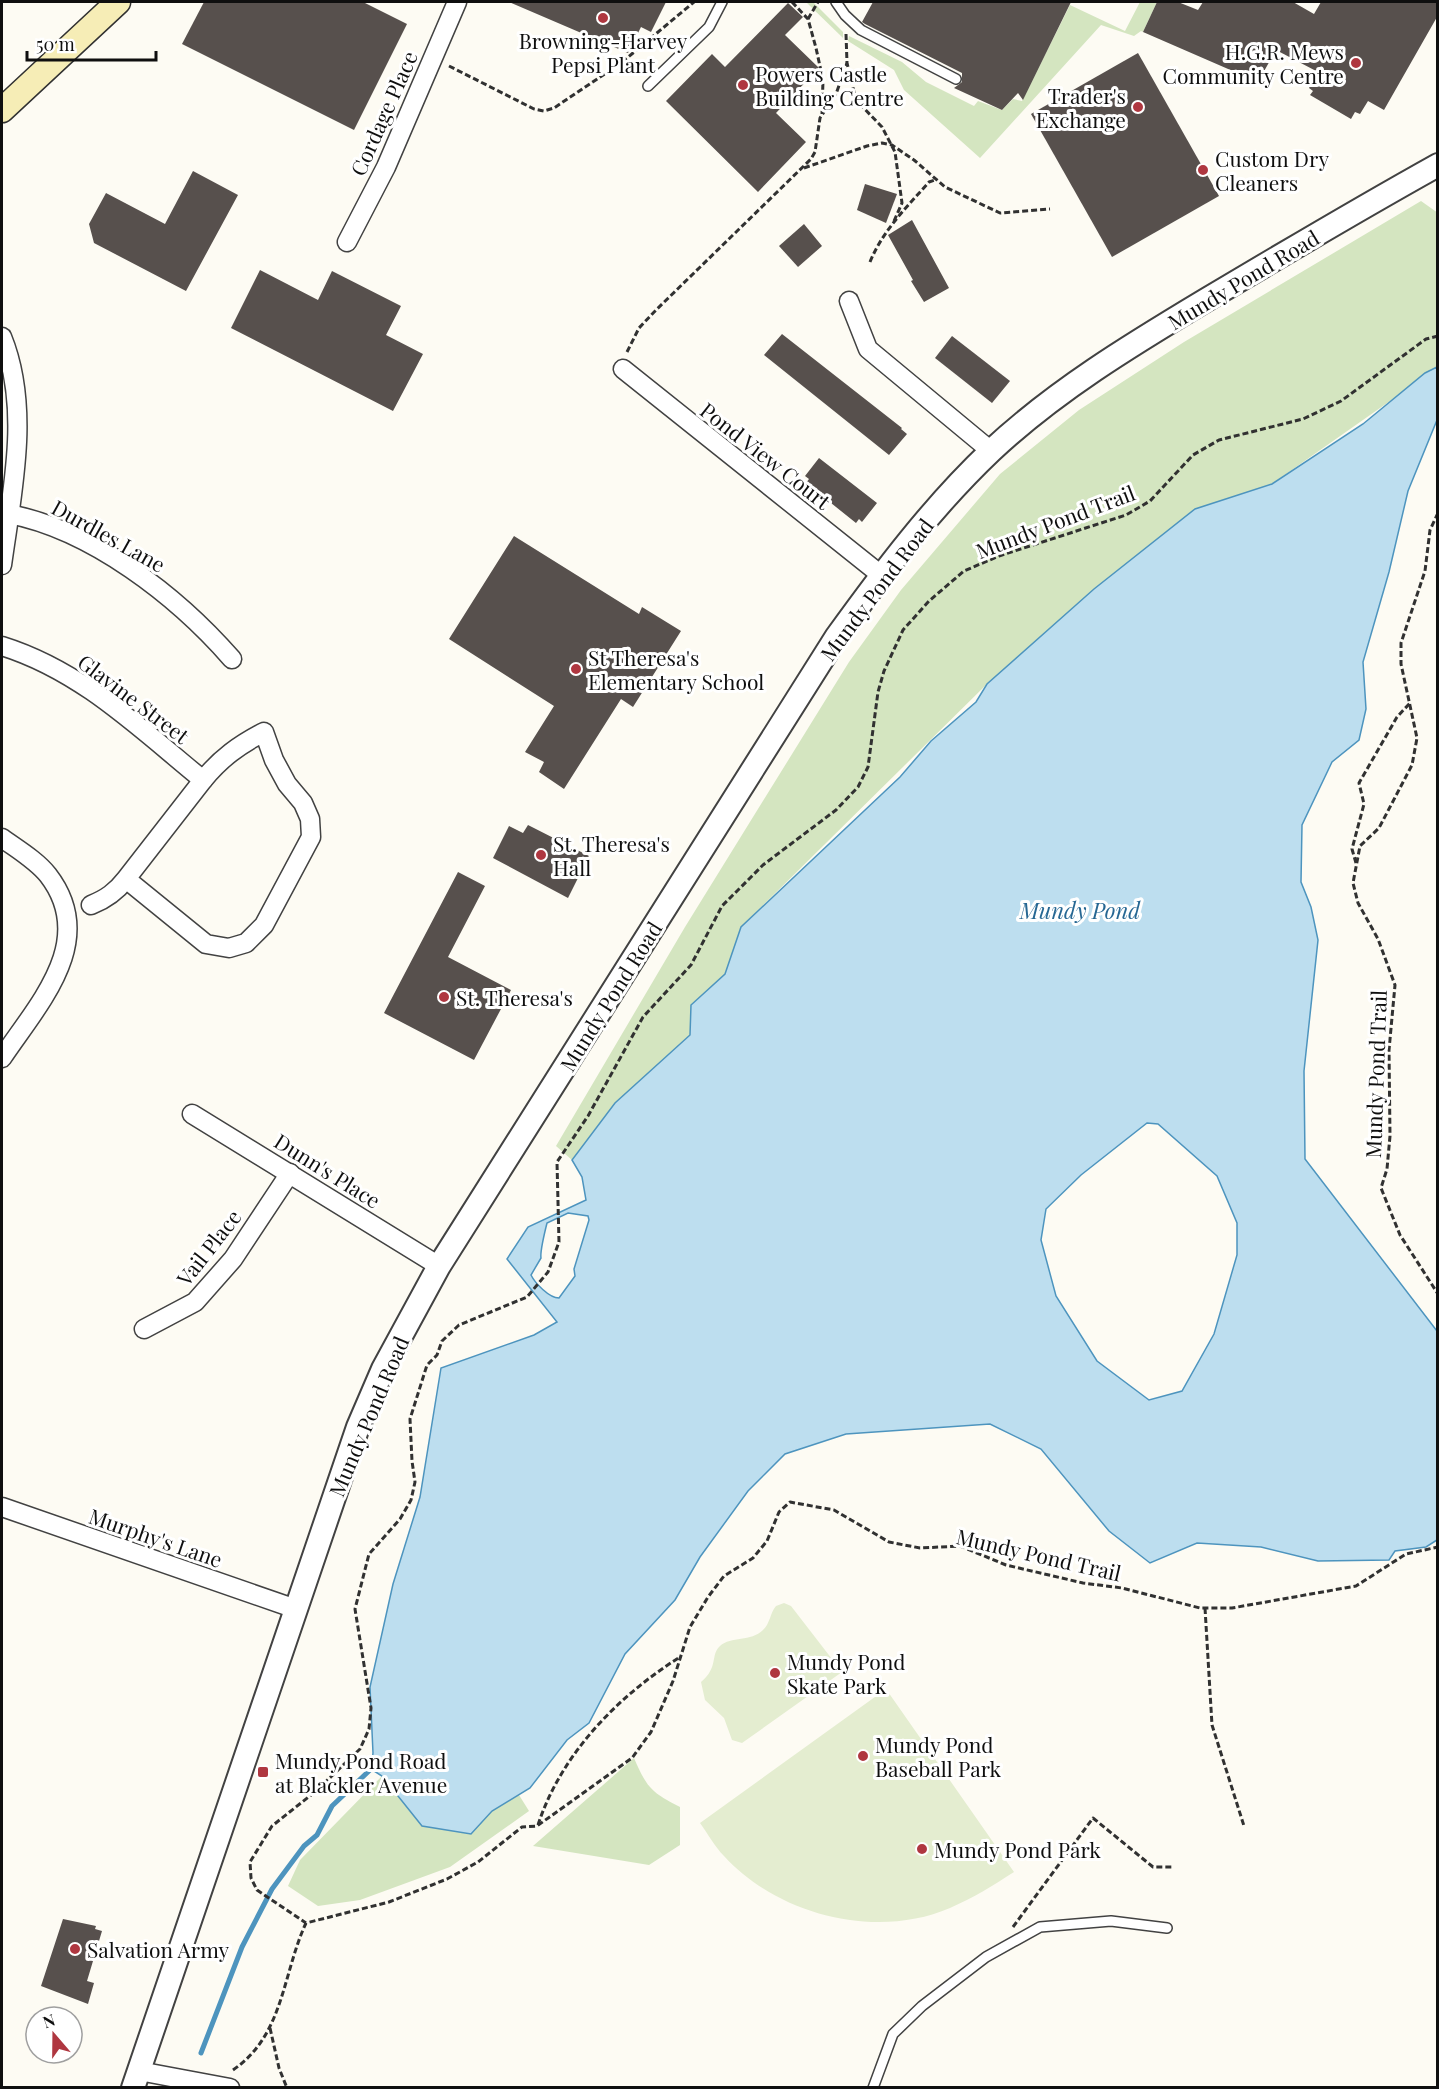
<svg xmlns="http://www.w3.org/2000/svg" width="1439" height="2089" font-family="'Playfair Display',serif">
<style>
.green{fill:#d4e5c0}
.pitch{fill:#e4edd0}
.water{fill:#bddeef;stroke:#4d94be;stroke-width:1.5;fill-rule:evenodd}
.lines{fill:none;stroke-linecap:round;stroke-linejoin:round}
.stream{stroke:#4d94be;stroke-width:5}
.building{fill:#57504d}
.service-casing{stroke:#424242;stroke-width:12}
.minor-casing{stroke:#424242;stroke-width:21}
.tertiary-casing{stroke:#424242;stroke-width:26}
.secondary-casing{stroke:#313131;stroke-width:27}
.path{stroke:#313131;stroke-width:3;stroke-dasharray:6 3;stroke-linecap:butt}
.service{stroke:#fff;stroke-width:9}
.minor{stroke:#fff;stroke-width:18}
.tertiary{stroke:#fff;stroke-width:22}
.secondary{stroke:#f6edb6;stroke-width:24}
.poi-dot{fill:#af3740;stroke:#fff;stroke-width:2}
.labels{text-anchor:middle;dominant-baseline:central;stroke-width:6;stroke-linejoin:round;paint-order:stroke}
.poi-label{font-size:21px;fill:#0f0f0f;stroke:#fff;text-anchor:start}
.street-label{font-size:21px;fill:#0f0f0f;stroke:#fff}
.water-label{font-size:22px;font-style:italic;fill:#266793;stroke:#fff}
</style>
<rect width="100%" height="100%" fill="#fdfbf3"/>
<g class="green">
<polygon points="806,2 813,2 843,32 843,38"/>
<polygon points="1140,2 1157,2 1143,32 1141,31 1134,36 1101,25 980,158 904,90 894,70 848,41 849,36 902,62 926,82 974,106 978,101 1002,110 1013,99 1022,101 1070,5 1125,31"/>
<polygon points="1421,201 1438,213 1437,368 987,684 741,927 725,974 691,1005 690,1035 615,1103 572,1160 556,1146 685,927 849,662 901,590 1000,474 1079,410 1184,342"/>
<path d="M634,1758C647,1788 651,1792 680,1807V1845L649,1865L533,1846Z"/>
<polygon points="382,1776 422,1826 471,1834 492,1811 519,1795 529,1811 450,1867 360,1900 318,1906 288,1886 300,1860"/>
</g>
<g class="pitch">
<path d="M784,1603L791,1606L842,1672L742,1743L732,1740L724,1718L705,1700L701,1682C719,1667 710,1655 720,1646C731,1636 751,1642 763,1630C770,1624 770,1613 776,1606Z"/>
<path d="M886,1689L1014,1872C994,1885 973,1898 950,1908C876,1940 778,1915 724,1856C715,1847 708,1834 700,1823Z"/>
</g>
<path class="water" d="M1437,367V420L1408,491L1389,572L1363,662L1366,709L1359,740L1332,762L1302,825L1301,882L1311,907L1318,940L1304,1071L1305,1159L1437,1331V1540L1426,1547L1395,1551L1389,1560L1318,1561L1261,1547L1197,1543L1150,1563L1109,1531L1041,1449L990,1424L846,1434L785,1454L748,1491L700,1557L675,1600L625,1654L589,1723L567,1740L530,1788L492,1811L471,1834L422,1826L382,1776L371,1769L373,1753L370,1687L393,1584L420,1497L441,1368L534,1335L557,1322L507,1259L528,1227L586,1200L582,1177L572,1160L615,1103L690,1035L691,1005L725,974L741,927L900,777L931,741L976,702L987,684L1094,589L1195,509L1272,484L1363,424L1425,373ZM1147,1123L1158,1124L1217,1176L1237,1223V1255L1214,1334L1182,1391L1149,1400L1097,1361L1056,1296L1041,1240L1046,1209L1081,1175ZM568,1213L588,1216L589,1220L574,1269L575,1276L559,1298C549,1298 535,1283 531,1275L541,1258C540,1252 545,1231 547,1223Z"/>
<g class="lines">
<polyline class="stream" points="201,2053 242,1947 272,1889 304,1846 317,1835 332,1806 371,1769"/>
</g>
<g class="building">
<polygon points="204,2 363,2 407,24 354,130 182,44"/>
<polygon points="509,2 666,2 651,32 641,27 628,53"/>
<polygon points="873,2 1071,2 1023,100 1018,93 1002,110 954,88 962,82 962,73 865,24 862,22"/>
<polygon points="1157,2 1178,2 1198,10 1203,2 1293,2 1314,14 1321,2 1437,2 1437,17 1384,110 1368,101 1360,114 1355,112 1351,119 1310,95 1313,91 1309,88 1318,72 1276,50 1258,82 1143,32"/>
<polygon points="788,3 803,17 785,35 819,68 776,113 806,142 758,192 666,101 712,54 725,67"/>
<polygon points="1138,53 1219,196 1112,257 1031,114"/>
<polygon points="193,171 238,195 186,291 94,243 89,224 106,193 165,224"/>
<polygon points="865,184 897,194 886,223 857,210"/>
<polygon points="912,220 949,288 924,302 911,281 913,280 888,235"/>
<polygon points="804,224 822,246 798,267 779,246"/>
<polygon points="260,270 318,300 332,271 401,306 386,335 423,354 393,411 231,328"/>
<polygon points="782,334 902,428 901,429 907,434 889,455 764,355"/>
<polygon points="952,336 1010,381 992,403 935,358"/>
<polygon points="819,458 877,503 862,522 859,519 856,523 806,483 809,479 805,476"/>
<polygon points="514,536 639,614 642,607 681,631 633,707 621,699 564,789 539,772 544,762 525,752 554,706 449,639"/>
<polygon points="528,825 589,856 568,898 493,858 509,826 523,833"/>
<polygon points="458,872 485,886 448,957 511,990 474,1060 384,1013"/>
<polygon points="63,1919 96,1926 95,1929 102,1931 87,1981 94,1983 88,2004 41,1986"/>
</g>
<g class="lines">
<defs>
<g id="service">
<polyline points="836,2 845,15 861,30 956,79"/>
<polyline points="648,86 709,27 722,2"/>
<polyline points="873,2088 893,2034 922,2006 986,1957 1040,1927 1111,1921 1167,1928"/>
</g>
<g id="minor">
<polyline points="347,242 386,167 457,2"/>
<polyline points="849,301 868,349 991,451"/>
<path d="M2,337C31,408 12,492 2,565"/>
<polyline points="623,369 881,575"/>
<path d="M9,514C92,530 177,596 232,659"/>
<path d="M2,646C82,671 139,728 203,780"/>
<path d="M2,838C17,849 36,860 48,875C99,941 38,1004 2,1058"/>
<path d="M91,905C106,899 116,892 126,879L203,780C221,758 239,745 264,732L274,760L287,784L303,803L310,819L311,837L264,925L246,943L229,948L206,944L126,879"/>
<polyline points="192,1114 439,1266"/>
<polyline points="144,1329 195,1302 233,1259 290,1173"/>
<polyline points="2,1507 296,1609"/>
<polyline points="139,2071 230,2088"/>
</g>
<path id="tertiary" d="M133,2088L358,1427L383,1369L439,1266L837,636C884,571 932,507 991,451C1055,391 1131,345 1206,300C1283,254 1359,209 1438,165"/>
<polyline id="secondary" points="2,110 118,2"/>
</defs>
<use href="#service" class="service-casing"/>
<use href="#minor" class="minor-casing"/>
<use href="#tertiary" class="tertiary-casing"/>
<use href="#secondary" class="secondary-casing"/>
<g class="path">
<polyline points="792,2 808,19 816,48 823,80 822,114"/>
<polyline points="808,19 818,2"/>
<polyline points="846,34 847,63 856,100 882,127 895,152 902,203 894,221"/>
<polyline points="449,66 534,109 544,111 554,108 621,63 694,2"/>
<polyline points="804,168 867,146 882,143 892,145 914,160 945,187 1000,213 1050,209"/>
<path d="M870,262C883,230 907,207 929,182L935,180"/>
<polyline points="1438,336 1426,339 1341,401 1303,419 1219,440 1193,455 1150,501 1126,515 999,556 964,571 929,601 903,630 884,671 878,692 868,767 858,787 836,810 763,865 722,906 691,965 643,1017 588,1116 557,1162 559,1242 548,1272 527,1297 459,1325 442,1341 437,1355 427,1365 410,1419 412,1461 415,1482 411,1500 400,1519 369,1554 355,1609 371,1708 369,1729 360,1749 316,1791 272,1826 250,1862 251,1878 257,1890 306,1923 389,1902 447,1879 478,1862 522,1827 537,1826 632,1758 651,1732 673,1681 690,1627 708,1597 724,1576 753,1558 767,1541 779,1512 790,1502 834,1510 889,1542 920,1548 960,1546 1006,1565 1083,1583 1122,1588 1200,1608 1232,1608 1356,1586 1406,1554 1438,1547"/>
<polyline points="627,352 639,328 656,310 811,159 815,152 820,118 836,94 847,63"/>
<polyline points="1438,513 1430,530 1425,571 1401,643 1401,664 1417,738 1412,765 1379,828 1360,846 1353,883 1358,903 1378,939 1395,985 1389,1050 1390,1136 1387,1169 1381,1188 1400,1235 1438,1294"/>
<polyline points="1356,863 1352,849 1364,804 1359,783 1397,717 1410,703"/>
<polyline points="1205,1608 1212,1725 1244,1826"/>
<path d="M538,1825C561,1754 618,1696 680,1657"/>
<polyline points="1013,1927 1093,1818 1153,1867 1172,1867"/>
<polyline points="270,2028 279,2068 287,2088"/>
<path d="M233,2070C284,2035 282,1975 306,1923"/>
</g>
<use href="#service" class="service"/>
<use href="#minor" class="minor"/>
<use href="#tertiary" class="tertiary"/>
<use href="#secondary" class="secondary"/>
</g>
<g class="poi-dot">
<circle cx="603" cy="18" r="6"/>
<circle cx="1356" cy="63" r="6"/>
<circle cx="743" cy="85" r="6"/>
<circle cx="1138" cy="107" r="6"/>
<circle cx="1203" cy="170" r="6"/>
<circle cx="576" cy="669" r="6"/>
<circle cx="541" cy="855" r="6"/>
<circle cx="444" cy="997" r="6"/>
<circle cx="775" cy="1673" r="6"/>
<circle cx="863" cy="1756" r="6"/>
<rect x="257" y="1766" width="12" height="12" rx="3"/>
<circle cx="922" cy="1849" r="6"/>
<circle cx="75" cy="1949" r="6"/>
</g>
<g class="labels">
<g class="poi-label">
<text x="603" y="40" text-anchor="middle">Browning-Harvey<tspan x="603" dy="24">Pepsi Plant</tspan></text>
<text x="1344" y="51" text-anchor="end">H.G.R. Mews<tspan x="1344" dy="24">Community Centre</tspan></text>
<text x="755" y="73">Powers Castle<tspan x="755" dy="24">Building Centre</tspan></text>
<text x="1126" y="95" text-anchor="end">Trader's<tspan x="1126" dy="24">Exchange</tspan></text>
<text x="1215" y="158">Custom Dry<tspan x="1215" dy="24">Cleaners</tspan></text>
<text x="588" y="657">St Theresa's<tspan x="588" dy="24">Elementary School</tspan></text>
<text x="553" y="843">St. Theresa's<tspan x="553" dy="24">Hall</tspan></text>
<text x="456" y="997">St. Theresa's</text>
<text x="787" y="1661">Mundy Pond<tspan x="787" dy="24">Skate Park</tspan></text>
<text x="875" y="1744">Mundy Pond<tspan x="875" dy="24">Baseball Park</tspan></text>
<text x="275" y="1760">Mundy Pond Road<tspan x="275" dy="24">at Blackler Avenue</tspan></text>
<text x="934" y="1849">Mundy Pond Park</text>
<text x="87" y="1949">Salvation Army</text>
</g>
<g class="street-label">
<text transform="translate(383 113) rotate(-66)">Cordage Place</text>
<text transform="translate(1243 279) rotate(-31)">Mundy Pond Road</text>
<text transform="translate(766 455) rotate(38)">Pond View Court</text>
<text transform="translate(1055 521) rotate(-21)">Mundy Pond Trail</text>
<text transform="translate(109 535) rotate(29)">Durdles Lane</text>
<text transform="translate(876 589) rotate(-53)">Mundy Pond Road</text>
<text transform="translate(134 698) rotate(37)">Glavine Street</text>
<text transform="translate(610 996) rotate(-58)">Mundy Pond Road</text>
<text transform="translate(1375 1074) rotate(-88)">Mundy Pond Trail</text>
<text transform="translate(328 1170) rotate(32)">Dunn's Place</text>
<text transform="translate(208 1247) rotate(-52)">Vail Place</text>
<text transform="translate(368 1416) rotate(-67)">Mundy Pond Road</text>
<text transform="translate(156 1537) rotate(19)">Murphy's Lane</text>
<text transform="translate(1039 1554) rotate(13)">Mundy Pond Trail</text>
</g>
<g class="water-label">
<text x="1080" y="910">Mundy Pond</text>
</g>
</g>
<rect width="1439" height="2089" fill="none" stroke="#0f0f0f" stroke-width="6"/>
<g transform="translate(54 2035) rotate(340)"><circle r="28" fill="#ffffff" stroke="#9f9f9f" stroke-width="1.5"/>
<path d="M0-4.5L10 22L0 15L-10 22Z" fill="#af3740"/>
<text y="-9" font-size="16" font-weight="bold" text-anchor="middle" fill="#0f0f0f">N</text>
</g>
<path d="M27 51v9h129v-9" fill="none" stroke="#0f0f0f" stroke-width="3"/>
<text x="36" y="51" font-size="18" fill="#0f0f0f" stroke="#ffffff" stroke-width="4.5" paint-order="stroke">50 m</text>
</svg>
